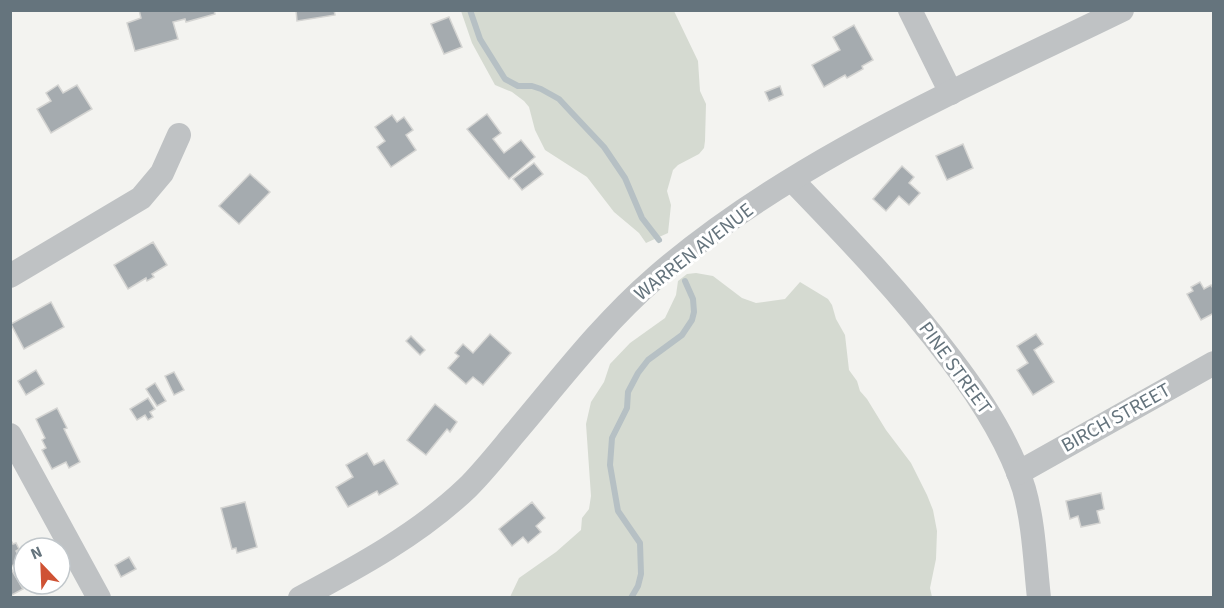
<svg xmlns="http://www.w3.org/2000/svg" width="1224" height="608" font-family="'Source Sans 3',sans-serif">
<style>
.green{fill:#d5dad1}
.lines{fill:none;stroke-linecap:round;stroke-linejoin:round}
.stream{stroke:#b6c0c4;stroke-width:6}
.building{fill:#a5abaf;stroke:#d4d4d2;stroke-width:1.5}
.minor{stroke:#bfc2c4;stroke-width:24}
.labels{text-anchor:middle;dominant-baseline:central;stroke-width:6;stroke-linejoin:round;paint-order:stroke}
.street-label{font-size:20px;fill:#65747d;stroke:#fff}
</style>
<rect width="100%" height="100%" fill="#f3f3f0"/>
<g class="green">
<polygon points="461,11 674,11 698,61 700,91 706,104 705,141 704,148 699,154 678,165 673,170 667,191 671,205 668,233 646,243 639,233 614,212 587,177 545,150 535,130 529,107 524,101 512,92 495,85 472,43"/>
<polygon points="696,273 713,276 742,298 756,303 785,299 800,282 828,299 832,305 836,319 845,335 849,370 857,381 860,391 867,399 886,430 911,463 927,495 933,510 937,531 936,559 930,588 932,597 510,597 519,578 556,552 581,530 582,518 589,509 591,496 586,424 591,402 604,382 610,364 630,343 665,318 676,295 678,281 687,274"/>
</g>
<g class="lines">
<g class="stream">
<polyline points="470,10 480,39 505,79 518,86 532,86 541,89 559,99 572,113 604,147 625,178 642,218 659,240"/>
<polyline points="631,598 638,586 641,574 640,543 618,511 610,465 612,438 627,408 628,392 638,373 648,360 682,335 692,320 694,312 693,299 685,281"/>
</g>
</g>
<g class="building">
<polygon points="139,10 214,10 215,14 186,22 185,19 173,22 178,39 135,51 127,23 141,18"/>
<polygon points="296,10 334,10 335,15 297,21"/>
<polygon points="449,17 462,47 444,54 431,24"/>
<polygon points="854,25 873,60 862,66 863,69 847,78 845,75 824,87 812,65 840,50 833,37"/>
<polygon points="58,85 63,93 77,85 92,109 51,133 37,109 51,101 46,93"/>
<polygon points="780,86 783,95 769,101 765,92"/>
<polygon points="487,114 501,133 493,139 504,153 521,140 535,157 509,179 467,129"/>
<polygon points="392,115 397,122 404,117 413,130 406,135 416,150 391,167 377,147 385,141 375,127"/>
<polygon points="963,144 973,168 947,180 936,156"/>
<polygon points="534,163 543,174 522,190 513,179"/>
<polygon points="902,166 914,177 909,183 920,193 909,205 899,196 886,211 873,199"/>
<polygon points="250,174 270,192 239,224 219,206"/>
<polygon points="153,242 167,265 152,274 154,277 147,281 146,278 128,289 114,265"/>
<polygon points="1200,282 1204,289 1211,285 1214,290 1214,313 1201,320 1187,294 1193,291 1191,287"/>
<polygon points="51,302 64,327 24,349 11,324"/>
<polygon points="490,334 511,353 483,385 473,377 466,384 448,368 459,356 455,353 463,344 473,353"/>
<polygon points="1036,334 1043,344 1034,350 1054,382 1033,395 1017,370 1028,363 1017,346"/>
<polygon points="411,336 425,350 420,355 406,341"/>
<polygon points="36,370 44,384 26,395 18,381"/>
<polygon points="174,372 184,390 174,395 165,376"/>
<polygon points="155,383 166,401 157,406 146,389"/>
<polygon points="148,398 155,409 150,412 153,417 148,420 145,415 137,420 130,409"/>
<polygon points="435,404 457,422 450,432 447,429 426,455 407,440"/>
<polygon points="57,408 67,428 64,429 80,462 69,468 66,462 52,469 42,450 46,448 42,440 45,438 36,419"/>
<polygon points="367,453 374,465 384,460 398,484 379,495 377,491 348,507 336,487 353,477 346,465"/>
<polygon points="1101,493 1104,509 1097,511 1100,523 1081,527 1078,516 1070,519 1066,501"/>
<polygon points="245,502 257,547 237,553 236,548 232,549 221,508"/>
<polygon points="532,502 545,518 536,526 541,532 528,543 523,537 512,546 499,529"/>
<polygon points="10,539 13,544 16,543 19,549 16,551 21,561 10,567"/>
<polygon points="129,557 136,569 121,577 115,565"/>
<polygon points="10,567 23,589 10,596"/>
</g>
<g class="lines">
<g class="minor">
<polyline points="910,10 951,93"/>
<path d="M792,180C847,237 902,294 950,358C980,397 1009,441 1024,489C1034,524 1035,562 1039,598"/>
<polyline points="10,276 141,198 162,173 179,135"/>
<polyline points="10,435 99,598"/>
<polyline points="1018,473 1214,363"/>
<path d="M300,598C358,567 419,534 467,488C484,471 499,452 514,434C559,381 602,324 655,278C788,162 964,87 1122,10"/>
</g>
</g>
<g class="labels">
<g class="street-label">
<text transform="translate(694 252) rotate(-38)">WARREN AVENUE</text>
<text transform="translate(955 368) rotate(54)">PINE STREET</text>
<text transform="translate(1116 418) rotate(-29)">BIRCH STREET</text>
</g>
</g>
<rect width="1224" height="608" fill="none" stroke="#65747d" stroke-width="24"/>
<g transform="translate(42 566) rotate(337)"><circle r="28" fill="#ffffff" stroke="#c1c7cb" stroke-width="1.5"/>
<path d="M0-4.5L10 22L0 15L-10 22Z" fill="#cf5234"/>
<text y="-9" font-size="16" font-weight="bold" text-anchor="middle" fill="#65747d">N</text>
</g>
</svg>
